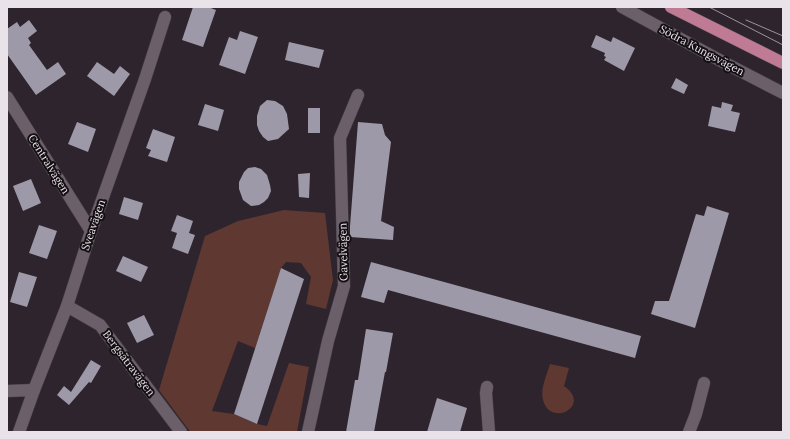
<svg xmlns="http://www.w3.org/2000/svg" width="790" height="439" font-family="Lora,serif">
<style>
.green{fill:#5f3831}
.building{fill:#9d99a8}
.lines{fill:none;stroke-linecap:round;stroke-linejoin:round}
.minor-casing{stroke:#494048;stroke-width:13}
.major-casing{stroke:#494048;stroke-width:13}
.minor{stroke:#6b5f6a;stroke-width:12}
.major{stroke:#bf7b93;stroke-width:12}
.tram{stroke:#9c939b;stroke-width:1}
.labels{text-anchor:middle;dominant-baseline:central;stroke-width:4;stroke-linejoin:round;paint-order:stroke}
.street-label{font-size:11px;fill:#e9e2e8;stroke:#130f13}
</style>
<rect width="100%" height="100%" fill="#2e242d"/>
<g class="green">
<polygon points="284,210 325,213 333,280 326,309 306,304 311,277 301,263 286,262 281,268 255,348 238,341 212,411 234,414 257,424 267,426 289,363 309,367 297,432 191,432 188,429 159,390 205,236 238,221"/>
<path d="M550,364L569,368L564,386C593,406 550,428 543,400C540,388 547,375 550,364Z"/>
</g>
<g class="building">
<polygon points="193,7 208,7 216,10 203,47 182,40"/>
<polygon points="29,20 37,31 28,38 31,43 29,45 47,70 58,62 66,74 36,95 7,54 7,29 17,22 20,27"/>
<polygon points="240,31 258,37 245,74 219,65 229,37 237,40"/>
<polygon points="596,35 611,42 613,37 635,48 624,71 604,60 606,57 604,56 605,53 591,47"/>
<polygon points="289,42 324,50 319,68 285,60"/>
<polygon points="97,62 114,74 120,66 130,74 114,96 87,76"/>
<polygon points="676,78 688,85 684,94 671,88"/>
<polygon points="267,100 275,101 283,106 287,114 289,129 278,139 268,141 263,137 259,131 257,125 257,116 260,106"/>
<polygon points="722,102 733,105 731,111 740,113 735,132 708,126 712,106 721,108"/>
<polygon points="205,104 224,110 218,131 198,125"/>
<rect x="308" y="108" width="12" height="25"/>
<polygon points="77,122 96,129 88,152 68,144"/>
<polygon points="358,122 382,124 385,135 391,142 381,221 394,227 393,240 350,237 350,226"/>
<polygon points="153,129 175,137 167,162 148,156 151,150 146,148"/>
<polygon points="255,167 261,169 267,175 270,185 271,191 268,198 264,202 259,205 251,206 243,200 239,189 239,182 244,172 248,168"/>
<polygon points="310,173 309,198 299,197 298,174"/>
<polygon points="31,179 41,203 23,211 13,186"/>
<polygon points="124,197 143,203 138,220 119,214"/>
<polygon points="707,206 729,213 695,328 651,314 655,301 669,301 696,214 704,216"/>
<polygon points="177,215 193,221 189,233 195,235 188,254 172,248 177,233 171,231"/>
<polygon points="39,225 57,231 47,259 29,253"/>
<polygon points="123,256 148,267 141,282 116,271"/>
<polygon points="371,262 641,336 635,358 388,290 384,303 361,297"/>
<polygon points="281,268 304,279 257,424 234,414"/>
<polygon points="19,272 37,277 27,307 10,302"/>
<polygon points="144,315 154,335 137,343 127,323"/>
<polygon points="366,329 393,333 386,372 385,372 374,432 346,432 355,380 358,380"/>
<polygon points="91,360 101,366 91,383 89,382 69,405 57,395 64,386 71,392"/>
<polygon points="437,398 467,408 460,432 427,432"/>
</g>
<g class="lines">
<defs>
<g id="minor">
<polyline points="622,7 723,62 783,93"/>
<polyline points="7,97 91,231"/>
<polyline points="67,306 100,325 181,432"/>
<polyline points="487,387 486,393 489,432"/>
<polyline points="7,391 34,390"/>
<polyline points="19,432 34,390 67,306 91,231 145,79 165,17"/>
<polyline points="308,432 328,341 344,286 340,138 358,95"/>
<polyline points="689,432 696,414 704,383"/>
</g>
<polyline id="major" points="671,7 783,63"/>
</defs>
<use href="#minor" class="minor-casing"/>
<use href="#major" class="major-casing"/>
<use href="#minor" class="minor"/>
<use href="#major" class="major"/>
<g class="tram">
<polyline points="709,7 783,45"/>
<polyline points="746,20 783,36"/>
</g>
</g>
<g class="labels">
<g class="street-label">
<text transform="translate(702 50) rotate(28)">Södra Kungsvägen</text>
<text transform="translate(49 164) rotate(58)">Centralvägen</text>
<text transform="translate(93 225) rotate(-71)">Sveavägen</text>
<text transform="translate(343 252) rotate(-91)">Gavelvägen</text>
<text transform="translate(129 363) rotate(53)">Bergsätravägen</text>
</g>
</g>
<rect width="790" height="439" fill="none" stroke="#e9e2e8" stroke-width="16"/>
</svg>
